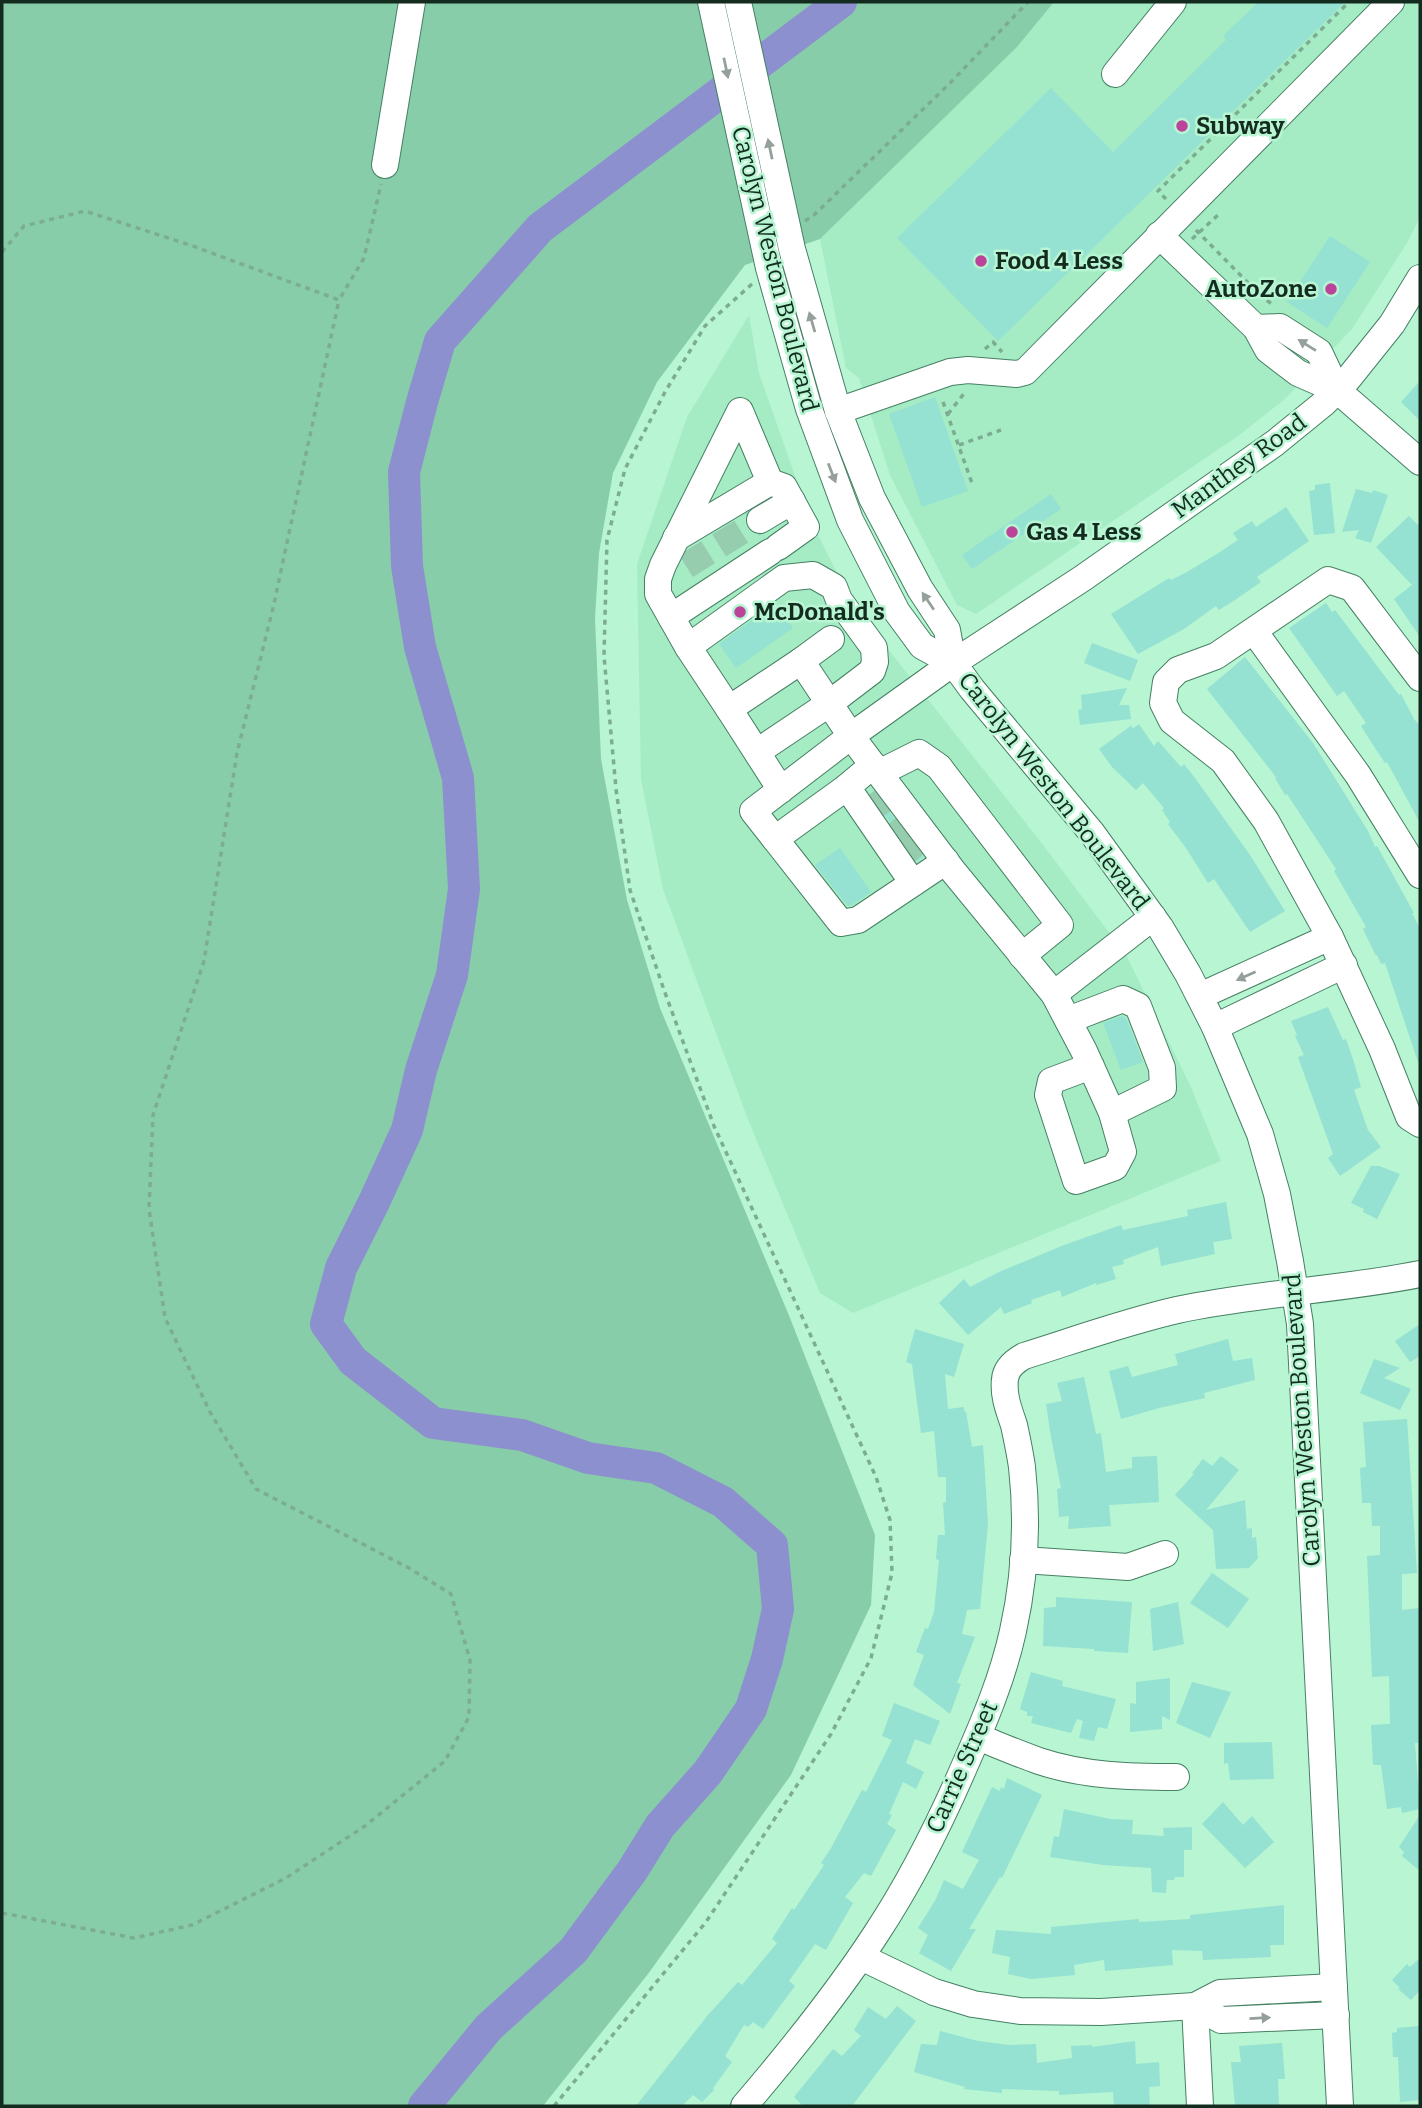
<svg xmlns="http://www.w3.org/2000/svg" width="1422" height="2108" font-family="Bitter,serif">
<style>
.built{fill:#a5ecc5}
.green{fill:#88cda9}
.lines{fill:none;stroke-linecap:round;stroke-linejoin:round}
.river{stroke:#8c90ce;stroke-width:32}
.building{fill:#95e1d2}
.minor-tunnel{stroke:#96cdaf;stroke-width:26;stroke-dasharray:26 13;stroke-linecap:butt}
.minor-casing{stroke:#458062;stroke-width:28}
.path{stroke:#7cad92;stroke-width:3.5;stroke-dasharray:5 5;stroke-linecap:butt}
.minor{stroke:#fff;stroke-width:26}
.oneway{fill:#95a09a}
.poi-dot{fill:#bb449a;stroke:#b7f5d3;stroke-width:2.5}
.labels{text-anchor:middle;dominant-baseline:central;stroke-width:5;stroke-linejoin:round;paint-order:stroke}
.poi-label{font-size:24px;font-weight:bold;fill:#132c1f;stroke:#b7f5d3;text-anchor:start}
.street-label{font-size:24px;fill:#132c1f;stroke:#b7f5d3}
</style>
<rect width="100%" height="100%" fill="#b7f5d3"/>
<g class="built">
<polygon points="1054,2 1420,2 1420,217 1407,243 1352,329 1285,399 1238,436 976,614 957,605 890,475 859,378 846,368 820,239 1017,47"/>
<polygon points="749,315 759,373 810,519 853,605 1037,837 1126,955 1190,1085 1221,1161 853,1313 820,1293 747,1117 663,889 641,779 637,564 687,417"/>
</g>
<polygon class="green" points="2,2 1054,2 1017,47 820,239 745,265 657,382 613,473 599,553 595,618 601,759 627,900 660,1008 790,1318 875,1535 871,1605 791,1775 648,1974 543,2106 2,2106"/>
<g class="lines">
<polyline class="river" points="424,2106 489,2027 573,1951 632,1871 660,1826 708,1772 751,1709 767,1659 778,1609 772,1545 723,1502 656,1468 588,1458 522,1435 433,1423 353,1361 326,1324 341,1268 374,1202 407,1130 421,1070 452,975 464,889 458,778 420,647 407,566 404,472 422,402 440,341 540,228 841,2"/>
</g>
<g class="building">
<polygon points="1258,2 1345,2 998,341 897,238 1051,88 1113,152 1226,40 1223,36"/>
<polygon points="1330,236 1370,262 1327,328 1287,302"/>
<polygon points="1420,381 1420,421 1401,402"/>
<polygon points="935,397 968,491 922,507 889,414"/>
<polygon points="1330,483 1335,533 1314,535 1309,491 1315,490 1315,485"/>
<polygon points="1356,489 1372,493 1373,490 1388,495 1371,543 1355,538 1359,530 1342,532"/>
<polygon points="1051,494 1061,509 972,569 962,555"/>
<polygon points="1286,507 1309,541 1257,577 1261,582 1235,600 1219,610 1216,606 1184,629 1138,654 1111,614 1169,578 1171,580 1187,572 1220,552 1238,540 1233,533 1252,521 1256,527"/>
<polygon points="1409,516 1420,527 1420,637 1394,599 1412,585 1376,547"/>
<polygon points="1326,603 1332,612 1335,610 1399,695 1401,694 1414,719 1420,726 1420,823 1387,762 1385,763 1375,748 1361,726 1366,723 1344,691 1337,696 1289,628"/>
<polygon points="774,604 780,613 786,608 793,619 789,622 793,628 736,668 719,644"/>
<polygon points="1092,643 1138,660 1130,681 1084,663"/>
<polygon points="1245,657 1313,743 1368,831 1375,847 1377,846 1414,913 1412,913 1420,929 1420,1062 1418,1062 1385,963 1381,964 1377,955 1376,956 1363,929 1366,927 1334,871 1336,869 1287,794 1285,795 1275,778 1276,777 1207,689"/>
<polygon points="1127,688 1119,705 1129,705 1131,719 1080,725 1078,710 1082,709 1081,695"/>
<polygon points="1139,724 1154,746 1158,741 1181,767 1184,764 1195,778 1250,855 1285,911 1250,932 1214,879 1208,883 1186,848 1168,824 1170,822 1162,810 1164,808 1143,783 1136,790 1112,767 1099,749 1132,725 1132,729"/>
<polygon points="874,792 923,857 917,861 871,794"/>
<polygon points="840,848 871,892 852,905 848,906 815,865"/>
<polygon points="1328,1007 1343,1040 1346,1039 1353,1059 1361,1087 1354,1090 1368,1130 1381,1147 1340,1176 1328,1158 1333,1154 1298,1057 1304,1055 1295,1036 1297,1035 1291,1021"/>
<polygon points="1122,1016 1126,1018 1143,1062 1121,1070 1103,1023"/>
<polygon points="1371,1166 1379,1166 1400,1174 1377,1219 1363,1212 1364,1209 1351,1203"/>
<polygon points="1226,1202 1232,1239 1213,1242 1215,1254 1161,1266 1158,1247 1123,1260 1124,1264 1112,1267 1116,1279 1096,1285 1096,1283 1062,1297 1060,1290 1031,1300 1032,1303 1004,1314 1001,1307 968,1335 939,1303 964,1279 970,1287 999,1272 1064,1245 1121,1225 1123,1230 1188,1216 1187,1210"/>
<polygon points="1420,1324 1420,1356 1410,1362 1395,1341"/>
<polygon points="915,1329 964,1344 954,1377 945,1374 948,1409 964,1407 964,1411 966,1412 972,1447 983,1445 985,1474 988,1524 980,1609 967,1610 962,1634 975,1637 957,1683 961,1684 950,1714 913,1685 924,1655 916,1652 925,1628 928,1629 934,1612 939,1560 936,1559 938,1535 945,1535 943,1503 946,1502 946,1477 938,1477 934,1431 921,1433 912,1364 906,1362"/>
<polygon points="1228,1339 1233,1361 1252,1358 1255,1380 1204,1393 1205,1398 1159,1408 1121,1419 1109,1371 1128,1366 1132,1377 1178,1365 1175,1354"/>
<polygon points="1374,1359 1400,1368 1384,1378 1411,1389 1400,1410 1360,1393"/>
<polygon points="1084,1377 1096,1434 1101,1433 1106,1472 1132,1468 1132,1457 1157,1456 1159,1502 1109,1505 1111,1526 1068,1529 1069,1516 1059,1517 1057,1489 1061,1488 1051,1437 1046,1404 1062,1401 1057,1383"/>
<polygon points="1407,1419 1417,1573 1402,1574 1402,1610 1420,1608 1420,1743 1415,1743 1420,1809 1402,1813 1401,1807 1387,1809 1381,1765 1373,1765 1371,1725 1390,1724 1389,1676 1372,1677 1367,1556 1380,1555 1380,1526 1372,1526 1371,1503 1362,1503 1360,1468 1366,1467 1363,1422"/>
<polygon points="1221,1456 1239,1470 1206,1510 1245,1500 1247,1529 1252,1528 1252,1538 1256,1537 1258,1558 1249,1568 1216,1569 1213,1530 1175,1495 1194,1474 1192,1473 1203,1459 1212,1466"/>
<polygon points="1212,1573 1249,1599 1228,1628 1190,1603"/>
<polygon points="1056,1597 1132,1602 1128,1653 1094,1651 1094,1649 1043,1646 1044,1608 1056,1607"/>
<polygon points="1178,1602 1184,1644 1153,1651 1150,1609"/>
<polygon points="1031,1672 1063,1681 1062,1686 1116,1699 1107,1729 1098,1727 1094,1741 1079,1738 1083,1721 1077,1719 1071,1733 1031,1723 1033,1716 1027,1716 1027,1712 1020,1709"/>
<polygon points="1170,1678 1170,1720 1162,1716 1162,1729 1130,1732 1130,1703 1136,1704 1136,1682"/>
<polygon points="1192,1682 1231,1692 1210,1738 1176,1723"/>
<polygon points="894,1703 940,1721 930,1745 915,1739 906,1763 924,1772 916,1789 903,1782 889,1814 892,1815 887,1824 896,1830 871,1876 864,1873 845,1897 853,1903 826,1950 815,1944 789,1981 795,1986 763,2029 753,2022 748,2027 744,2025 725,2056 732,2062 713,2088 714,2090 702,2102 693,2095 682,2106 636,2106 708,2015 738,1982 742,1985 777,1943 772,1939 792,1908 794,1910 824,1865 821,1863 831,1848 862,1790 866,1792 892,1740 882,1736"/>
<polygon points="1272,1742 1274,1779 1230,1780 1228,1763 1224,1764 1224,1743"/>
<polygon points="1007,1778 1042,1795 1002,1878 1000,1877 969,1929 976,1929 951,1971 919,1953 928,1935 918,1928 936,1899 944,1880 963,1889 979,1860 962,1852 992,1787 1000,1791 1001,1787 1004,1789"/>
<polygon points="1223,1802 1243,1825 1252,1816 1274,1842 1245,1868 1202,1824"/>
<polygon points="1064,1809 1110,1819 1133,1820 1132,1834 1164,1836 1163,1828 1192,1827 1192,1850 1184,1850 1184,1877 1175,1877 1174,1880 1167,1880 1166,1893 1152,1892 1151,1868 1103,1865 1050,1857 1054,1836 1059,1837"/>
<polygon points="1420,1815 1420,1871 1402,1856 1404,1852 1399,1847"/>
<polygon points="1284,1905 1284,1945 1270,1945 1271,1957 1203,1960 1202,1951 1172,1950 1173,1965 1105,1971 1104,1960 1074,1965 1075,1975 1031,1979 1008,1974 1010,1957 992,1953 996,1930 1051,1934 1051,1927 1139,1919 1139,1922 1190,1919 1190,1915"/>
<polygon points="1420,1958 1420,1990 1411,2000 1398,1989 1400,1988 1392,1980 1407,1964 1410,1967"/>
<polygon points="897,2006 916,2021 852,2106 803,2106 794,2097 833,2049 842,2056 861,2036 854,2030 868,2007 886,2019"/>
<polygon points="1420,2026 1420,2100 1400,2102 1398,2057 1393,2057 1392,2033 1397,2032 1397,2028"/>
<polygon points="940,2031 978,2041 1009,2045 1036,2044 1037,2063 1072,2058 1071,2046 1092,2045 1092,2047 1135,2041 1136,2064 1159,2062 1160,2086 1149,2087 1150,2106 1114,2106 1113,2092 1059,2095 1059,2091 1002,2089 1002,2093 964,2089 965,2087 914,2072 921,2044 937,2045"/>
<polygon points="1282,2043 1285,2079 1278,2079 1279,2106 1235,2106 1231,2062 1241,2062 1239,2046"/>
</g>
<g class="lines">
<g class="minor-tunnel">
<polyline points="686,566 760,520"/>
<polyline points="870,810 885,799"/>
<polyline points="891,839 905,827"/>
<polyline points="903,855 916,843"/>
</g>
<defs>
<g id="minor">
<polyline points="711,2 769,268 809,409 850,520 897,612 922,646 953,663 972,689 1092,833 1160,927 1188,974 1215,1027 1260,1134 1277,1194 1290,1261 1300,1324 1340,2106"/>
<polyline points="738,2 792,249 838,411 872,498 920,589 947,630 953,663"/>
<polyline points="1115,74 1173,2"/>
<polyline points="385,165 412,2"/>
<polyline points="1159,235 1256,328 1268,350 1298,373 1337,390 1420,462"/>
<polyline points="1256,328 1280,327 1319,352 1337,390"/>
<polyline points="838,411 950,372 968,370 1017,374 1025,372 1391,2"/>
<polyline points="760,520 792,501"/>
<polyline points="676,538 770,482"/>
<polyline points="671,617 770,552"/>
<polyline points="1254,631 1358,775 1420,875"/>
<polyline points="688,647 784,578 813,575 834,587 839,600 874,648 875,662 872,671 830,703 757,752"/>
<polyline points="801,661 831,639"/>
<polyline points="1420,678 1352,588 1328,580 1216,656 1178,670 1166,682 1163,703 1172,721 1223,761 1266,821 1330,937 1382,1049 1409,1117 1420,1124"/>
<polyline points="729,709 688,647 658,594 658,579 663,565 740,411 770,482 784,487 806,527 778,547"/>
<polyline points="873,765 847,787 913,883"/>
<polyline points="879,773 919,753 939,767 1060,925 1022,956"/>
<polyline points="781,790 729,709 801,661 851,736 753,811 841,923 858,920 946,861"/>
<polyline points="775,839 847,787"/>
<polyline points="1054,994 1153,917"/>
<polyline points="1200,996 1330,937"/>
<polyline points="1068,1020 1123,999 1138,1006 1162,1068 1163,1088 1112,1113"/>
<polyline points="1215,1027 1344,965"/>
<polyline points="1091,1066 1051,1081 1048,1095 1076,1181 1115,1167 1123,1152 1112,1113 1084,1051 1054,994 953,871 851,736 953,663 1083,578 1275,443 1323,404 1348,379 1392,324 1420,278"/>
<polyline points="1023,1560 1128,1567 1165,1554"/>
<path d="M978,1737C998,1745 1019,1754 1039,1761C1084,1776 1130,1777 1176,1777"/>
<polyline points="861,1957 934,1992 973,2004 1020,2011 1101,2012 1195,2006 1220,1993 1334,1987"/>
<polyline points="1195,2006 1221,2020 1336,2015"/>
<polyline points="1195,2006 1200,2106"/>
<path d="M744,2106C791,2051 837,1994 876,1934C911,1881 940,1823 965,1765C984,1722 1003,1677 1013,1631C1025,1577 1028,1521 1022,1467C1020,1453 1017,1439 1014,1425C1009,1410 1003,1396 1005,1379C1006,1368 1015,1361 1024,1356C1075,1340 1125,1322 1177,1310C1257,1293 1340,1290 1420,1274"/>
</g>
</defs>
<use href="#minor" class="minor-casing"/>
<g class="path">
<polyline points="1166,199 1158,191 1349,2"/>
<polyline points="805,221 813,216 950,83 1028,2"/>
<polyline points="1196,230 1260,295 1273,305"/>
<polyline points="1192,239 1218,215"/>
<polyline points="2,252 24,226 85,211 190,245 339,300 364,258 381,184"/>
<polyline points="985,349 993,342 1002,352"/>
<polyline points="943,402 973,486"/>
<polyline points="948,414 966,391"/>
<polyline points="959,445 1001,430"/>
<polyline points="2,1913 134,1938 192,1925 286,1878 365,1826 445,1761 469,1717 470,1660 451,1594 409,1568 256,1489 210,1412 165,1318 149,1209 153,1115 204,961 237,753 273,608 339,300"/>
<polyline points="554,2106 706,1922 831,1734 871,1658 892,1573 890,1520 876,1477 714,1126 664,990 630,890 616,789 604,656 607,540 625,469 665,392 705,326 752,284"/>
</g>
<use href="#minor" class="minor"/>
</g>
<defs><path id="oneway-solid" d="M-6-.8H1V-3.2L6.5 0L1 3.2V.8H-6Z" transform="scale(1.75)"/></defs>
<g class="oneway">
<use href="#oneway-solid" transform="translate(726 68) rotate(78)"/>
<use href="#oneway-solid" transform="translate(770 149) rotate(-102)"/>
<use href="#oneway-solid" transform="translate(812 322) rotate(-106)"/>
<use href="#oneway-solid" transform="translate(1307 345) rotate(-148)"/>
<use href="#oneway-solid" transform="translate(832 473) rotate(69)"/>
<use href="#oneway-solid" transform="translate(928 601) rotate(-124)"/>
<use href="#oneway-solid" transform="translate(1246 976) rotate(156)"/>
<use href="#oneway-solid" transform="translate(1260 2018) rotate(-3)"/>
</g>
<g class="poi-dot">
<circle cx="1182" cy="126" r="7"/>
<circle cx="981" cy="261" r="7"/>
<circle cx="1331" cy="289" r="7"/>
<circle cx="1012" cy="532" r="7"/>
<circle cx="740" cy="612" r="7"/>
</g>
<g class="labels">
<g class="poi-label">
<text x="1196" y="126">Subway</text>
<text x="995" y="261">Food 4 Less</text>
<text x="1317" y="289" text-anchor="end">AutoZone</text>
<text x="1026" y="532">Gas 4 Less</text>
<text x="754" y="612">McDonald's</text>
</g>
<g class="street-label">
<text transform="translate(775 269) rotate(76)">Carolyn Weston Boulevard</text>
<text transform="translate(1239 466) rotate(-36)">Manthey Road</text>
<text transform="translate(1054 791) rotate(52)">Carolyn Weston Boulevard</text>
<text transform="translate(1302 1420) rotate(-94)">Carolyn Weston Boulevard</text>
<text transform="translate(962 1767) rotate(-66)">Carrie Street</text>
</g>
</g>
<rect width="1422" height="2108" fill="none" stroke="#132c1f" stroke-width="7"/>
</svg>
